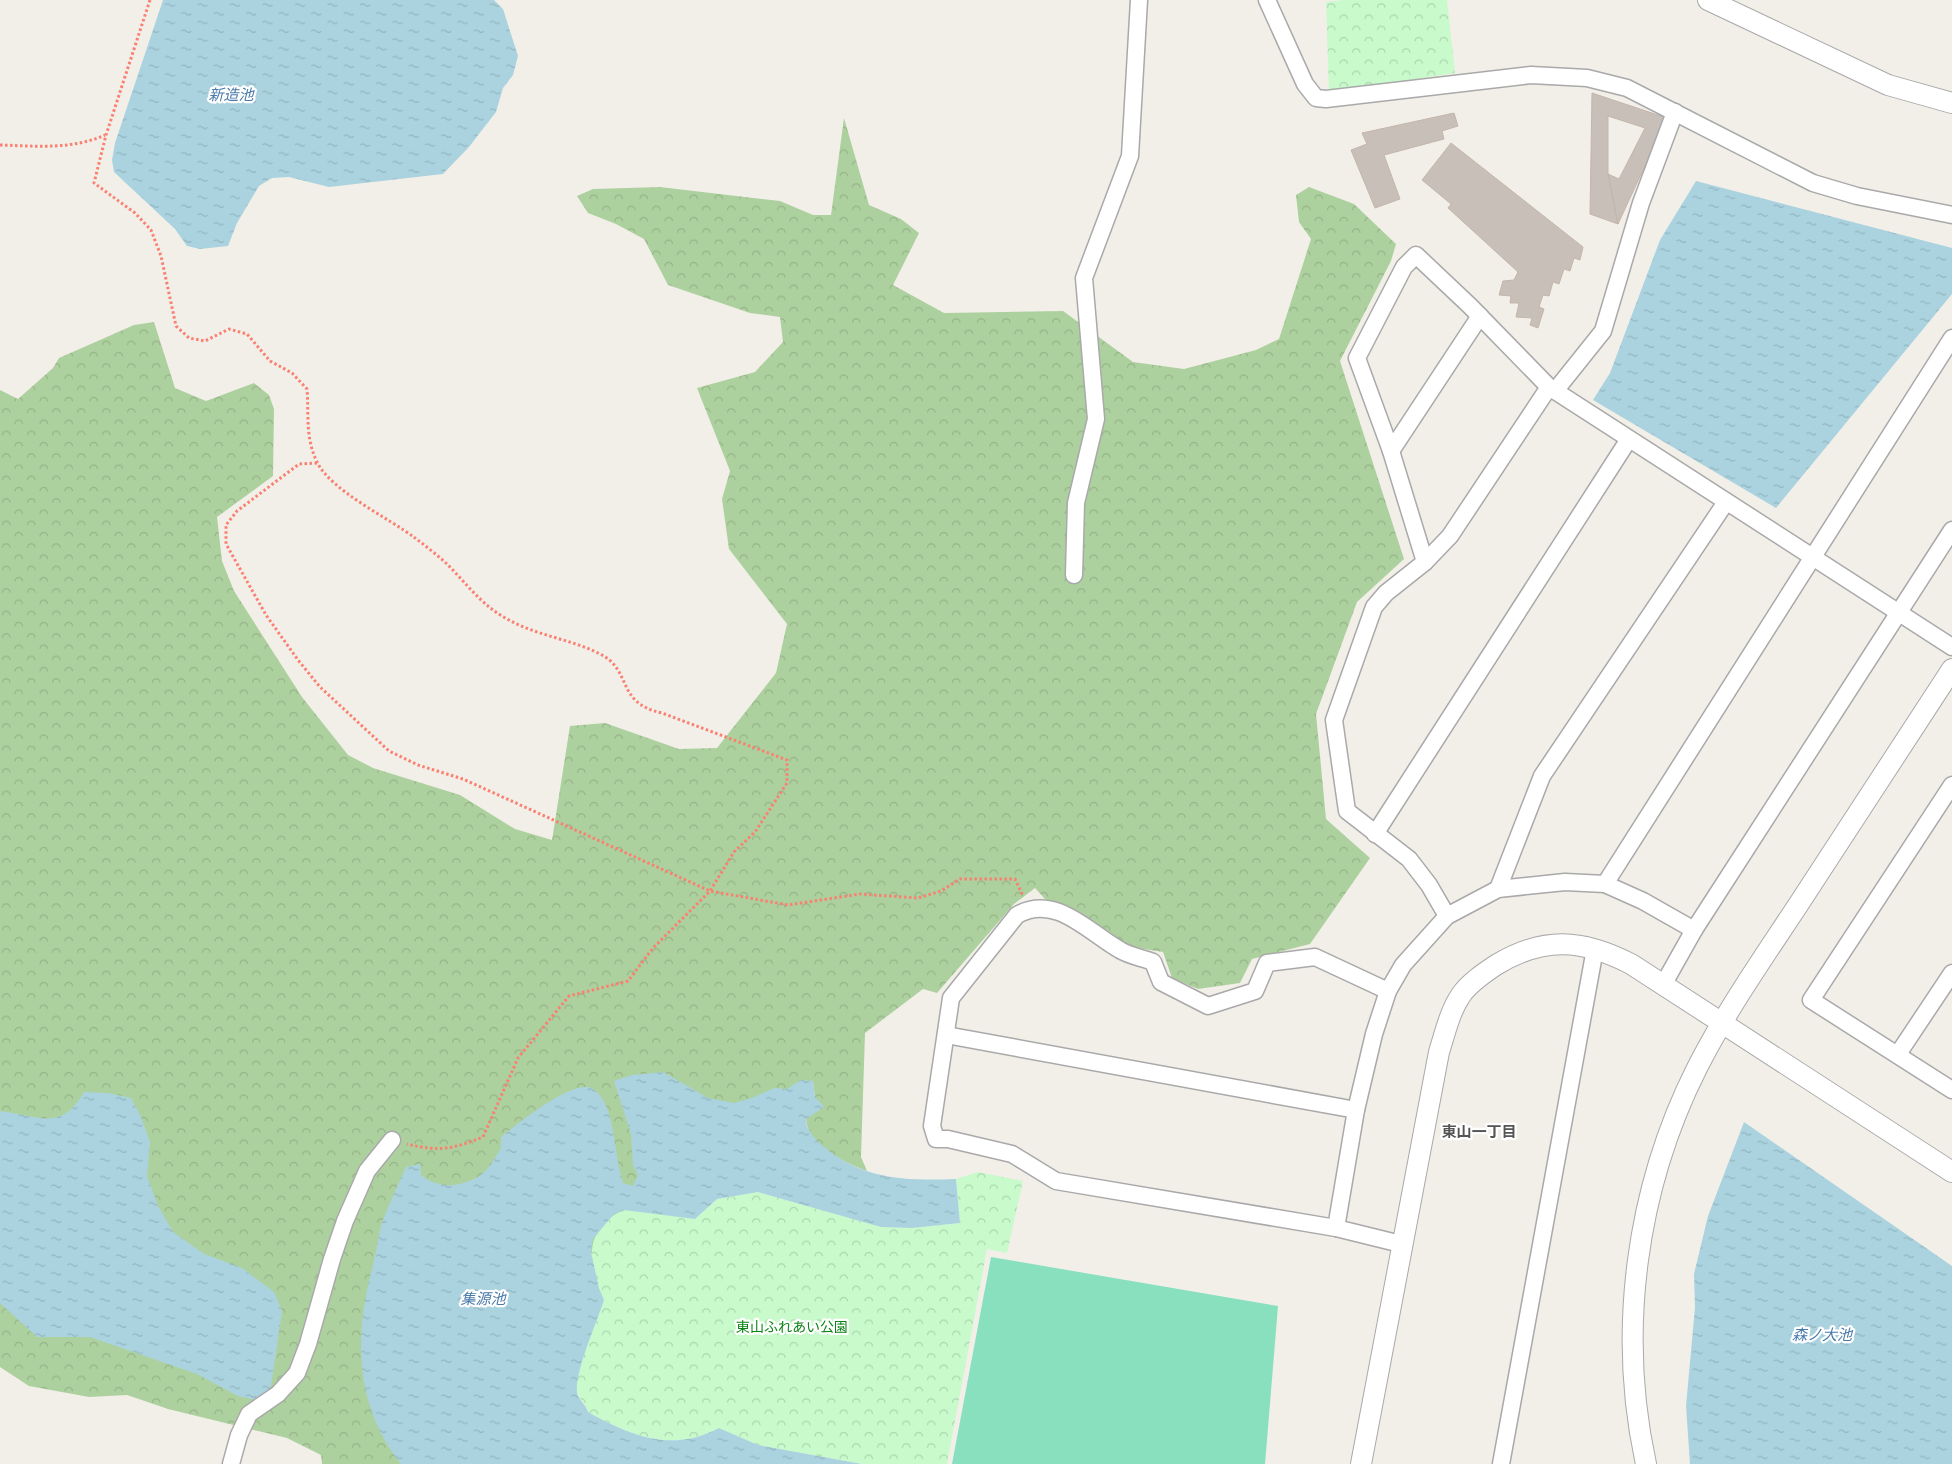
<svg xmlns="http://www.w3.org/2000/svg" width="1952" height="1464" font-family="Helvetica,'Noto Sans JP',sans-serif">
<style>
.forest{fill:url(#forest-crowns)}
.park{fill:url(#park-crowns)}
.pitch{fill:#88e0be}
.water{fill:url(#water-ripples)}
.building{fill:#c7bfb8;stroke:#c4b6ab;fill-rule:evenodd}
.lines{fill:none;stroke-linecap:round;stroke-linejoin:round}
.minor-casing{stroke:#a9a9a9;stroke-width:19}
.tertiary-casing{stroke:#a9a9a9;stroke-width:22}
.path{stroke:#fa8072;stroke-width:3;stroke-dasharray:2.5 2.5;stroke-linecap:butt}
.minor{stroke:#fff;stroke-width:16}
.tertiary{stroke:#fff;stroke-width:20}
.labels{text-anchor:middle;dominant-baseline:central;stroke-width:4.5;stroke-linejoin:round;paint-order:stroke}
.park-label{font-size:14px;fill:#0c8416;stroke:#fff}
.water-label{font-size:15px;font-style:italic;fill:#4a7aab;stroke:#fff}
.neighbourhood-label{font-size:15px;font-weight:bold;fill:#555;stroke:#fff}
</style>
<defs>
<pattern id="forest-crowns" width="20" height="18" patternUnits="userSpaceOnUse" patternTransform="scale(1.25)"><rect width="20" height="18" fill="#add19e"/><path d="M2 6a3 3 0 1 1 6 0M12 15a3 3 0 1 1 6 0" fill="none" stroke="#95b388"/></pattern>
<pattern id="park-crowns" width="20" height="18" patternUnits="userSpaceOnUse" patternTransform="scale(1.25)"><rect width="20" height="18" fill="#c8facc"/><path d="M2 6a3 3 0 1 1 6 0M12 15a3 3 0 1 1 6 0" fill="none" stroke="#acd6af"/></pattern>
<pattern id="water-ripples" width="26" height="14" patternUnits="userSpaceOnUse" patternTransform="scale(1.25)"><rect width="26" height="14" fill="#aad3df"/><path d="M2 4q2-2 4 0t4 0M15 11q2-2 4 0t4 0" fill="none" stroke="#92b5bf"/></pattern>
</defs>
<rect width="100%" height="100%" fill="#f2efe9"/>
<path class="forest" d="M844,118L869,205L901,219L919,233L893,285L944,313L1063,311L1133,362L1184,369L1256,350L1279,339L1311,239L1299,222L1296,195L1309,187L1354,204L1396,244L1391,261L1340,361L1404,559L1357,602L1316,714L1326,819L1370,858L1310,944L1252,959L1240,983L1198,989L1172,978L1163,952L1124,946L1065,906L1045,899L1035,888L1014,904L937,993L923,989L865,1033L861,1157L867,1171C845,1163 808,1146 806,1119L813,1113L815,1097L813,1082L654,1188L537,1310L604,1464H322L321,1455L287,1438L168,1409L127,1395L89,1397L29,1386L0,1367V390L18,399L53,368L59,358L134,325L154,322L175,388L206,401L254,383L269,395L274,409L273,476L217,517L222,561L234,591L302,697L348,755L373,768L460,795L515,829L552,840L570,726L605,723L679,749L717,748L776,673L787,624L729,549L722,499L730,471L697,388L755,372L783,342L780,317L750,313L668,285L644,239L616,224L588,213L577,196L593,189L660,187L780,201L813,215H831Z"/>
<g class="park">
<polygon points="1343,0 1447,0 1455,73 1329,93 1326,2"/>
<path d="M978,1172L1023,1181L1007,1253L987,1249L947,1464H862L758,1445L719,1428C672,1453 631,1436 588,1412C586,1405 581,1401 578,1395C571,1377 598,1320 604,1300C592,1273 583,1244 606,1221C611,1217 619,1211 626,1210C648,1210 673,1216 695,1219L717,1199L758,1192L881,1227L912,1228L960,1223L956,1179Z"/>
</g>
<polygon class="pitch" points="991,1257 1278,1306 1265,1464 952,1464"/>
<g class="water">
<polygon points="163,0 494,0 503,9 518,56 513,75 503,88 496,112 469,147 443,174 329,187 289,177 272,178 259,186 237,223 228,246 200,249 187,246 175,229 114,172 112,160 115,143"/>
<polygon points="1696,181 1952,248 1952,294 1776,508 1593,400 1610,373 1660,240"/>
<path d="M663,1072L708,1098L734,1103L752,1098L774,1088L787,1089L801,1080L813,1081L815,1097L824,1107L806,1119C806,1131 815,1139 824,1147C863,1180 908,1181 956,1179L960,1223L912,1228L881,1227L758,1192L717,1199L695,1219L624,1210L613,1215L593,1239L591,1252L599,1288L604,1300C598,1320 571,1379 578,1396C581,1402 586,1405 588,1412C631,1436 672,1453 719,1428L758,1445L862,1464H401C354,1404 354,1336 373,1265C377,1250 378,1234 383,1220C390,1202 398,1185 406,1167L420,1164L421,1175C437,1188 457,1188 476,1178C487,1173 495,1158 501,1148V1137C516,1125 575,1077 593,1089C602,1095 608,1108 610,1118C616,1140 616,1161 623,1183L633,1186L638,1175L633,1165L631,1134L614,1081L632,1075Z"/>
<path d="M84,1092L108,1093L131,1098L141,1117L150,1142L147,1176L158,1206L173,1232L204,1254L242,1268L274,1292L282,1311L271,1386L261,1401L238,1396L197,1374L90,1337H37L0,1303V1111C37,1115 61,1133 84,1092Z"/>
<polygon points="1744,1122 1952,1266 1952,1464 1690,1464 1686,1406 1695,1307 1694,1274 1708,1216"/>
</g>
<g class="building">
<path d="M1592,93L1667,118L1618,224L1608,174L1618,224L1590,214ZM1608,116L1645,128L1619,179L1608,174Z"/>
<polygon points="1454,113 1458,126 1442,131 1444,139 1384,155 1400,199 1375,208 1351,150 1367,144 1362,133"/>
<polygon points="1451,143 1583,247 1580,260 1574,258 1570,271 1564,269 1559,284 1553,282 1549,296 1543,295 1539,307 1544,309 1538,328 1530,325 1532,318 1516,317 1519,303 1510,303 1511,296 1499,295 1503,281 1514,280 1518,272 1448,208 1451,204 1422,180"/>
</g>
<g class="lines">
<defs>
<g id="minor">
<polyline points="1267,0 1305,84 1316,98 1326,99 1531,75 1587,78 1627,88 1813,183 1857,196 1952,215"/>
<polyline points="1555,391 1603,331 1641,203 1675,112"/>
<polyline points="1391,451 1480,316"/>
<polyline points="1425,562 1391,451 1357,358 1404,267 1416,255 1470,306 1549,387 1952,647"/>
<polyline points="1074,575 1076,503 1096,419 1084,278 1130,156 1139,0"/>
<polyline points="1952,785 1811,1000 1952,1090"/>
<polyline points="1375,834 1629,439"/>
<polyline points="1605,884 1952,338"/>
<polyline points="1498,889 1542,776 1726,502"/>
<polyline points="1447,916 1429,885 1409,859 1347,811 1334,720 1374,607 1386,593 1425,562 1450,536 1549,387"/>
<polyline points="1663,985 1694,930 1952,530"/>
<path d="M1388,991L1315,957L1267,963L1255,991L1208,1006L1161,982L1153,962C1143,958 1130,956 1120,950C1089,933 1056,893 1017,915L951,998L932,1126L936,1139H948L1012,1154L1056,1181L1336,1228L1401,1244"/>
<polyline points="946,1035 1356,1110"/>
<polyline points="1898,1054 1952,973"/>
<polyline points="1336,1228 1356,1110 1374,1034 1388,991 1403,965 1447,916 1498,889 1565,882 1605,884 1643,901 1694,930"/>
<polyline points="231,1464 239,1435 249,1414 278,1394 297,1373 308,1344 332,1259 345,1221 367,1171 392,1140"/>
<polyline points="1501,1464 1595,949"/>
</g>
<g id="tertiary">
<polyline points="1708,0 1888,85 1952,103"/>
<path d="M1361,1464L1439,1052C1445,1033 1450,1011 1461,995C1469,983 1484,973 1496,965C1544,936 1582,939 1631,964L1952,1172"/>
<path d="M1646,1464C1617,1332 1636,1189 1697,1068C1727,1009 1766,954 1802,899C1852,822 1902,746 1952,669"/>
</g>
</defs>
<use href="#minor" class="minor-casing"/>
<use href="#tertiary" class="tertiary-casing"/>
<g class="path">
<path d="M150,0L106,135L94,183L135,213L151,230L161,256L176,326L189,338L205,341L229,329L247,334L270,361L292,373L307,389C309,415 305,437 317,462C331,491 389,518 415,538C426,546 437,555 447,564C465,582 480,603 502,616C534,636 569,638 600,654C633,670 615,703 662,713L787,760V783L755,832L734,852L710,891L653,948L628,981L569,996L518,1058L483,1137C453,1149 439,1152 407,1144"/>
<path d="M0,145C36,146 71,150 105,135"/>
<polyline points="317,463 299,464 237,511 226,525 226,544 266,615 298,660 320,687 389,751 418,765 463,779 710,891 788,905 860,894 918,898 941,891 960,879 1015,879 1023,896"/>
</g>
<use href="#minor" class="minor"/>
<use href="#tertiary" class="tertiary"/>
</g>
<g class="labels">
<g class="park-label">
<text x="792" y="1327">東山ふれあい公園</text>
</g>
<g class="water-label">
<text x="231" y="94">新造池</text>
<text x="483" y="1298">集源池</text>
<text x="1822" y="1334">森ノ大池</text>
</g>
<g class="neighbourhood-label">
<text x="1479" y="1131">東山一丁目</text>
</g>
</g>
</svg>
